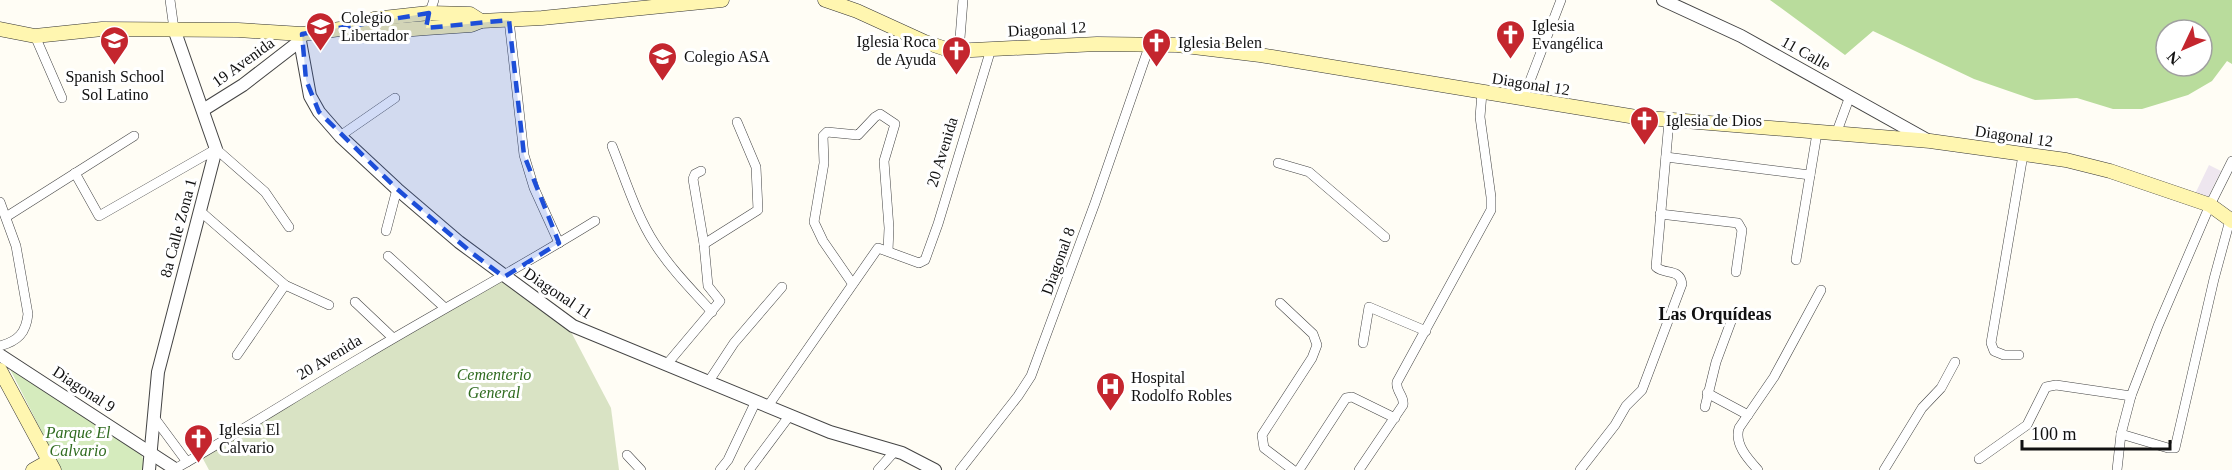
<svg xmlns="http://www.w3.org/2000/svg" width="2232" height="470" font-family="'Times New Roman',serif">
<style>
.industrial{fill:#eee6ef}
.green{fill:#d5ebbd}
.forest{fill:#b9dc9c;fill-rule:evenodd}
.cemetery{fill:#d9e3c4}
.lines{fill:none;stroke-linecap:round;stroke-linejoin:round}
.minor-casing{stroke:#444;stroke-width:10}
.tertiary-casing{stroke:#444;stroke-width:14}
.secondary-casing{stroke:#333;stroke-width:15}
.minor{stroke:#fff;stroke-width:9}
.tertiary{stroke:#fff;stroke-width:12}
.secondary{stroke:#fff6b0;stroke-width:14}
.marked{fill:#1d4ed8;fill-opacity:0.2;stroke:#1d4ed8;stroke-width:4.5;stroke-dasharray:12 8;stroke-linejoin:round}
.labels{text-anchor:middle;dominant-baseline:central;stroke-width:6;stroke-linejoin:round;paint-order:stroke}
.poi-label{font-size:16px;fill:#111;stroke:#fff;text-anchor:start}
.street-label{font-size:16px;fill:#111;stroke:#fff}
.park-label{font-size:16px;font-style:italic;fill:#2f6b1f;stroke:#fff}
.neighbourhood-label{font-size:18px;font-weight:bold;fill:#111;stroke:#fff}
</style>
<rect width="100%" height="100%" fill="#fffdf5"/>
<polygon class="industrial" points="2209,165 2221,171 2207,199 2195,194"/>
<polygon class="green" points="13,364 138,447 144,461 143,470 61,470 10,369"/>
<path class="forest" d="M1770,0H2232V64L2227,61L2212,81L2188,95L2142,109H2113L2077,98L2035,100L1974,79L1873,31L1845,55ZM2166,30H2202V66H2166Z"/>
<polygon class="cemetery" points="500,280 569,328 611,408 619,470 209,470 202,457"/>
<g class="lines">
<defs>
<g id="minor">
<polyline points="170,0 174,29"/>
<polyline points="428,17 434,0"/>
<polyline points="509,20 524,155 534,188 559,243"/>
<polyline points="35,36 62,98"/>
<polyline points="959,51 963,0"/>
<polyline points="1523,99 1561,0"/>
<polyline points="1836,134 1850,96"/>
<polyline points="340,136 395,98"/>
<path d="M612,146C625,178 636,215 655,244C671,269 692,290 712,312"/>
<polyline points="1666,157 1810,175"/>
<polyline points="1278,163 1309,172 1385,237"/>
<polyline points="75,173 99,216 216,149 265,192 289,227"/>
<path d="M0,202L16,246L28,314C26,333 18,341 0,346"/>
<polyline points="200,211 285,285 329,305"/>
<polyline points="1660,214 1738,223 1742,230 1736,272"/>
<polyline points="6,217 134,136"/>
<polyline points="386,231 397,189"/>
<polyline points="704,244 758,210 756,167 737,122"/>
<polyline points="388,256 445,308"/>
<polyline points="1796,260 1817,133"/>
<polyline points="852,283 823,241 814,222 824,163 823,136 827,132 858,135 875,117 880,114 895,124 884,161 889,228 888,251"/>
<polyline points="355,302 393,338"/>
<polyline points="1280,303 1313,334 1317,345 1312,358 1262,435 1264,448 1293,470"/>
<polyline points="1363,343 1369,307 1426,331"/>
<polyline points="237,355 285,285"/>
<polyline points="2019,355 2004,355 1994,351 1991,343 2023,155"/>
<polyline points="667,364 720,301 708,286 704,244 693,179 695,174 701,171"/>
<polyline points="709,381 734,343 782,287"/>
<polyline points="1707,393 1748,415"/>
<polyline points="768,406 878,248 919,263 925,260 938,224 991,49"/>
<polyline points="1705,407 1716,362 1732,319"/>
<polyline points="153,416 187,462"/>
<polyline points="2121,434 2168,448 2175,448 2214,279 2230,220"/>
<polyline points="627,455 641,470"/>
<polyline points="1979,459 2027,425 2046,387 2056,385 2131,396"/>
<path d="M173,470C237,434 299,394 362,357C439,311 519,268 595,221"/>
<polyline points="720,470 728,460 756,401"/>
<polyline points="749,470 790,415"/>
<polyline points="878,470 895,451"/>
<polyline points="960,470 1018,396 1031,376 1095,203 1150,44"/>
<polyline points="1299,470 1346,398 1352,397 1395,418"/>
<path d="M1359,470L1403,405C1405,396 1395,391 1397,382L1491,210V197L1480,117L1482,93"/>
<path d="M1580,470L1615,425L1626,406L1642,390L1682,284C1680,268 1665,275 1656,267L1669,121"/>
<path d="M1758,470C1748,459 1734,444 1739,428L1774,377L1821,290"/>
<polyline points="1884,470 1922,408 1941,388 1955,362"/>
<polyline points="2117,470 2121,434 2131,396 2158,326 2210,205 2232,161"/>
</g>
<g id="tertiary">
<polyline points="1663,0 1741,36 1929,141"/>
<polyline points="302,34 300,41 310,96 319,112 340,136 397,189 459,242 573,326 830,432 902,453 935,470"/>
<polyline points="203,110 243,85 300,41"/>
<polyline points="0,355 175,469"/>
<polyline points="149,470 158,372 216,149 174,29"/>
</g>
<g id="secondary">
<polyline points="825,0 857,11 925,42 952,51 1097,44 1177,45 1260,55 1636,117 1930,141 2066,160 2110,171 2210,205 2232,221"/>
<polyline points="363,26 375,32 426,28 471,25 481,21 542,18 722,0"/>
<polyline points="0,29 35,36 102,29 238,30 302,34 363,26 374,19 429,13 470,14 481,21"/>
<polyline points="0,370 54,470"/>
<polyline points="33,470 49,461"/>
</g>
</defs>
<use href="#minor" class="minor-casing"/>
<use href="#tertiary" class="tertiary-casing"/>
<use href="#secondary" class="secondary-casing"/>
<use href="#minor" class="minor"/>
<use href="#tertiary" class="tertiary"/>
<use href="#secondary" class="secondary"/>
</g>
<path class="marked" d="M429,13L426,28L509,20L524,155L559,243L504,277L472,253L397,189L319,112L306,80L302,34Z"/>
<defs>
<symbol id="school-pin" viewBox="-11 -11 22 30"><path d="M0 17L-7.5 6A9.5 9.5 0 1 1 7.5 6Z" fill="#c4262e" stroke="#fff"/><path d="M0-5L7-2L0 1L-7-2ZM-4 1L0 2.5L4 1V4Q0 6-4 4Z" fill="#fff"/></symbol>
<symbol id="church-pin" viewBox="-11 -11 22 30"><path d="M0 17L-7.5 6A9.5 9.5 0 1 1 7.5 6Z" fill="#c4262e" stroke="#fff"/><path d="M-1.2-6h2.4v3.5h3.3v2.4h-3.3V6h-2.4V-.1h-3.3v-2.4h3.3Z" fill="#fff"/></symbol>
<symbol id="hospital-pin" viewBox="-11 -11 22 30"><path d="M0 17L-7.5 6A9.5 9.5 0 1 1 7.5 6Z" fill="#c4262e" stroke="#fff"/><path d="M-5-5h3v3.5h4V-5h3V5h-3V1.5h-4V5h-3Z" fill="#fff"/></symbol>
</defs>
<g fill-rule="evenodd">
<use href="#school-pin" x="304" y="10" width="33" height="45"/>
<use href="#church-pin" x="1494" y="18" width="33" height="45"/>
<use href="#school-pin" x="98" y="24" width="33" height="45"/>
<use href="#church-pin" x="1140" y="26" width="33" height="45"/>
<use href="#church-pin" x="940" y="34" width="33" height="45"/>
<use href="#school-pin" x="646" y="40" width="33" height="45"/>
<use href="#church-pin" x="1628" y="104" width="33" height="45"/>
<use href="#hospital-pin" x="1094" y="370" width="33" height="45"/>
<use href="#church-pin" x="182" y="422" width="33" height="45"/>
</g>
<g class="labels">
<g class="poi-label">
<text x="341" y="17">Colegio<tspan x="341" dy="18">Libertador</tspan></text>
<text x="1532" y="25">Iglesia<tspan x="1532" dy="18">Evangélica</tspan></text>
<text x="936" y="41" text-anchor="end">Iglesia Roca<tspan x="936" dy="18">de Ayuda</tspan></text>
<text x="1178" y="42">Iglesia Belen</text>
<text x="684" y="56">Colegio ASA</text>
<text x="115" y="76" text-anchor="middle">Spanish School<tspan x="115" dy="18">Sol Latino</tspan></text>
<text x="1666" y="120">Iglesia de Dios</text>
<text x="1131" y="377">Hospital<tspan x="1131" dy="18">Rodolfo Robles</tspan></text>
<text x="219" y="429">Iglesia El<tspan x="219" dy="18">Calvario</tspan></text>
</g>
<g class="street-label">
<text transform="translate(1047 29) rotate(-3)">Diagonal 12</text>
<text transform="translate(1806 53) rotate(29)">11 Calle</text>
<text transform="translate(243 62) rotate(-36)">19 Avenida</text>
<text transform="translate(1531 84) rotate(9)">Diagonal 12</text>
<text transform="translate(2014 136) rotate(8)">Diagonal 12</text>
<text transform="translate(942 152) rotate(-73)">20 Avenida</text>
<text transform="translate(178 228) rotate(-75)">8a Calle Zona 1</text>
<text transform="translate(1058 261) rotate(-70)">Diagonal 8</text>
<text transform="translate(558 293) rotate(34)">Diagonal 11</text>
<text transform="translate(329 357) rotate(-31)">20 Avenida</text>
<text transform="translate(84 389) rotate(33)">Diagonal 9</text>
</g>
<g class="park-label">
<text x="494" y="374">Cementerio<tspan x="494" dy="18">General</tspan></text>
<text x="78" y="432">Parque El<tspan x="78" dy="18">Calvario</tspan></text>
</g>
<g class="neighbourhood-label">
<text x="1715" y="314">Las Orquídeas</text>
</g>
</g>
<g transform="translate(2184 48) rotate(226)"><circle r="28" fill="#ffffff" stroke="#a0a0a0" stroke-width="1.5"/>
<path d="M0-4.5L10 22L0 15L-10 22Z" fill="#c4262e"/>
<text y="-9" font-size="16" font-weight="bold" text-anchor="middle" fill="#111111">N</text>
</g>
<path d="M2022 440v9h148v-9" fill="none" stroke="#111111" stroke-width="3"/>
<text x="2031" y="440" font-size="18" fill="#111111" stroke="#ffffff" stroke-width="4.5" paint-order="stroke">100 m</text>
</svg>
